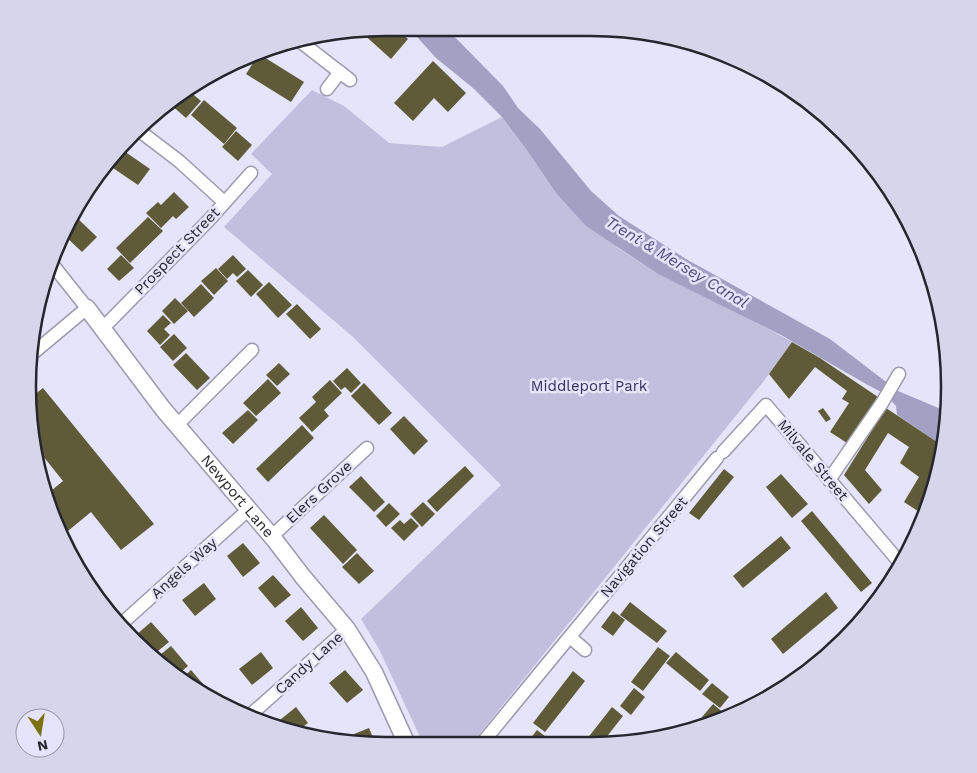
<svg xmlns="http://www.w3.org/2000/svg" width="977" height="773" font-family="'Work Sans',sans-serif">
<style>
.green{fill:#c1bede}
.water{fill:#a3a0c4}
.building{fill:#5f5b38}
.lines{fill:none;stroke-linecap:round;stroke-linejoin:round}
.minor-casing{stroke:#9b9aaf;stroke-width:15}
.tertiary-casing{stroke:#9b9aaf;stroke-width:19}
.minor{stroke:#fff;stroke-width:12}
.tertiary{stroke:#fff;stroke-width:16}
.labels{text-anchor:middle;dominant-baseline:central;stroke-width:5;stroke-linejoin:round;paint-order:stroke}
.street-label{font-size:15px;fill:#26262e;stroke:#e5e4fa}
.park-label{font-size:15px;fill:#372f5f;stroke:#e5e4fa}
.water-label{font-size:16px;font-style:italic;fill:#514a7d;stroke:#e5e4fa}
.rim{fill:none;stroke:#26262e;stroke-width:2.5}
</style>
<rect width="100%" height="100%" fill="#e5e4fa"/>
<polygon class="green" points="312,90 344,106 389,143 442,147 502,117 526,149 556,193 618,248 658,274 730,308 792,342 763,382 473,742 422,741 379,649 361,619 501,485 352,336 224,227 272,174 251,154"/>
<polygon class="water" points="409,28 446,28 503,86 518,108 540,129 591,191 619,216 686,259 830,339 898,391 948,412 943,446 897,415 896,406 885,394 866,384 781,335 658,274 586,226 556,193 526,149 502,117 473,88 436,58"/>
<g class="building">
<polygon points="387,27 395,28 408,39 391,59 360,31"/>
<polygon points="259,54 304,82 291,102 246,74"/>
<polygon points="256,55 250,65 244,60"/>
<polygon points="433,61 466,93 448,112 434,98 413,121 394,103"/>
<polygon points="188,90 201,101 186,118 170,104"/>
<polygon points="204,100 237,128 224,144 191,115"/>
<polygon points="236,131 252,145 238,161 222,147"/>
<polygon points="118,151 121,153 111,167 108,165"/>
<polygon points="124,151 150,169 138,185 113,168"/>
<polygon points="174,192 189,207 176,219 173,216 161,228 146,213 158,202 161,205"/>
<polygon points="75,216 97,237 82,252 64,235 69,223"/>
<polygon points="148,217 163,231 130,263 116,248"/>
<polygon points="121,255 134,268 119,281 107,269"/>
<polygon points="233,255 246,269 237,277 233,273 227,279 218,269"/>
<polygon points="216,268 228,281 214,295 201,281"/>
<polygon points="248,270 263,285 251,297 236,281"/>
<polygon points="269,282 292,305 278,318 256,294"/>
<polygon points="201,284 214,298 194,317 181,303"/>
<polygon points="175,298 188,311 174,324 162,311"/>
<polygon points="297,304 321,329 310,339 286,314"/>
<polygon points="163,315 171,323 164,329 170,335 160,345 147,331"/>
<polygon points="174,334 187,348 173,361 160,347"/>
<polygon points="792,342 820,358 878,397 847,443 830,432 849,403 842,399 847,391 815,367 789,399 769,374"/>
<polygon points="186,353 210,378 197,390 173,365"/>
<polygon points="279,363 290,374 277,386 266,375"/>
<polygon points="347,368 361,383 351,393 345,387 341,390 333,381"/>
<polygon points="268,379 281,393 256,416 243,403"/>
<polygon points="330,380 342,393 324,410 329,416 312,432 299,418 316,402 312,397"/>
<polygon points="364,383 392,413 379,425 351,396"/>
<polygon points="43,388 154,524 121,550 91,512 63,535 46,495 63,481 35,446 29,399"/>
<polygon points="823,408 831,419 826,422 818,411"/>
<polygon points="886,408 943,446 937,480 924,515 904,502 919,477 900,463 909,447 888,433 865,470 882,490 869,504 844,475"/>
<polygon points="248,410 258,420 233,444 222,433"/>
<polygon points="404,416 428,441 414,455 390,429"/>
<polygon points="302,425 314,438 268,482 256,469"/>
<polygon points="465,466 474,476 437,512 427,501"/>
<polygon points="724,469 734,477 699,520 689,513"/>
<polygon points="781,474 808,504 792,518 766,487"/>
<polygon points="361,476 385,502 374,512 349,487"/>
<polygon points="423,502 435,514 422,527 410,514"/>
<polygon points="389,503 400,514 386,527 376,516"/>
<polygon points="812,511 872,583 861,592 801,521"/>
<polygon points="324,515 357,550 343,564 310,528"/>
<polygon points="411,518 419,526 404,541 391,528 400,520 404,524"/>
<polygon points="781,536 791,548 743,588 733,576"/>
<polygon points="243,543 260,563 243,577 227,556"/>
<polygon points="357,553 374,571 359,584 342,567"/>
<polygon points="273,575 291,595 275,608 258,588"/>
<polygon points="204,583 216,599 195,616 182,600"/>
<polygon points="826,592 838,608 783,654 771,639"/>
<polygon points="630,602 667,631 657,643 620,615"/>
<polygon points="301,607 318,628 303,641 285,621"/>
<polygon points="613,611 625,620 613,636 601,627"/>
<polygon points="151,622 169,642 153,655 136,635"/>
<polygon points="171,646 188,666 176,676 168,671 155,659"/>
<polygon points="658,647 670,656 643,691 631,682"/>
<polygon points="261,652 273,668 252,685 239,669"/>
<polygon points="676,652 709,680 700,691 666,663"/>
<polygon points="191,670 209,691 206,693 181,679"/>
<polygon points="345,670 363,690 347,703 329,683"/>
<polygon points="573,671 585,681 545,732 533,723"/>
<polygon points="712,683 729,697 720,708 702,694"/>
<polygon points="634,688 645,697 631,715 620,706"/>
<polygon points="713,704 725,714 722,717 701,726 697,723"/>
<polygon points="296,707 308,723 296,732 277,727 275,724"/>
<polygon points="612,707 623,716 601,744 583,744"/>
<polygon points="685,723 693,729 676,734"/>
<polygon points="369,728 374,740 351,739 349,736"/>
<polygon points="537,730 555,744 527,743"/>
</g>
<g class="lines">
<defs>
<g id="minor">
<polyline points="297,39 350,80"/>
<polyline points="327,89 340,72"/>
<polyline points="137,129 179,161 224,202"/>
<polyline points="103,328 209,220 251,173"/>
<polyline points="32,354 87,308 52,264"/>
<polyline points="177,425 252,350"/>
<polyline points="723,452 766,405 901,564"/>
<polyline points="829,480 882,403 899,374"/>
<polyline points="271,537 367,448"/>
<polyline points="119,626 248,510"/>
<polyline points="570,637 585,650"/>
<polyline points="248,717 347,629"/>
<polyline points="483,742 717,458"/>
</g>
<g id="tertiary">
<path id="s1" d="M87,308L163,409L274,539L303,577L347,629L374,672L405,740"/>
</g>
</defs>
<use href="#minor" class="minor-casing"/>
<use href="#tertiary" class="tertiary-casing"/>
<use href="#minor" class="minor"/>
<use href="#tertiary" class="tertiary"/>
</g>
<g class="labels">
<g class="street-label">
<text transform="translate(177 251) rotate(-46)">Prospect Street</text>
<text transform="translate(813 460) rotate(50)">Milvale Street</text>
<text transform="translate(319 492) rotate(-43)">Elers Grove</text>
<text stroke="none"><textPath href="#s1" startOffset="241">Newport Lane</textPath></text>
<text transform="translate(644 547) rotate(-50)">Navigation Street</text>
<text transform="translate(184 568) rotate(-42)">Angels Way</text>
<text transform="translate(309 663) rotate(-42)">Candy Lane</text>
</g>
<g class="park-label">
<text x="589" y="386">Middleport Park</text>
</g>
<g class="water-label">
<text transform="translate(677 262) rotate(31)">Trent &amp; Mersey Canal</text>
</g>
</g>
<path d="M0 0H977V773H0ZM386 36H591A350 350 0 0 1 941 386V387A350 350 0 0 1 591 737H386A350 350 0 0 1 36 387V386A350 350 0 0 1 386 36Z" fill="#d6d5ea" fill-rule="evenodd"/>
<path class="rim" d="M386 36H591A350 350 0 0 1 941 386V387A350 350 0 0 1 591 737H386A350 350 0 0 1 36 387V386A350 350 0 0 1 386 36Z"/>
<g transform="translate(40 733) rotate(168)"><circle r="24" fill="#e5e4fa" stroke="#9998a8"/>
<path d="M0-4L9 19L0 12L-9 19Z" fill="#7c7111"/>
<text y="-8" font-size="14" font-weight="bold" text-anchor="middle" fill="#26262e">N</text>
</g>
</svg>
